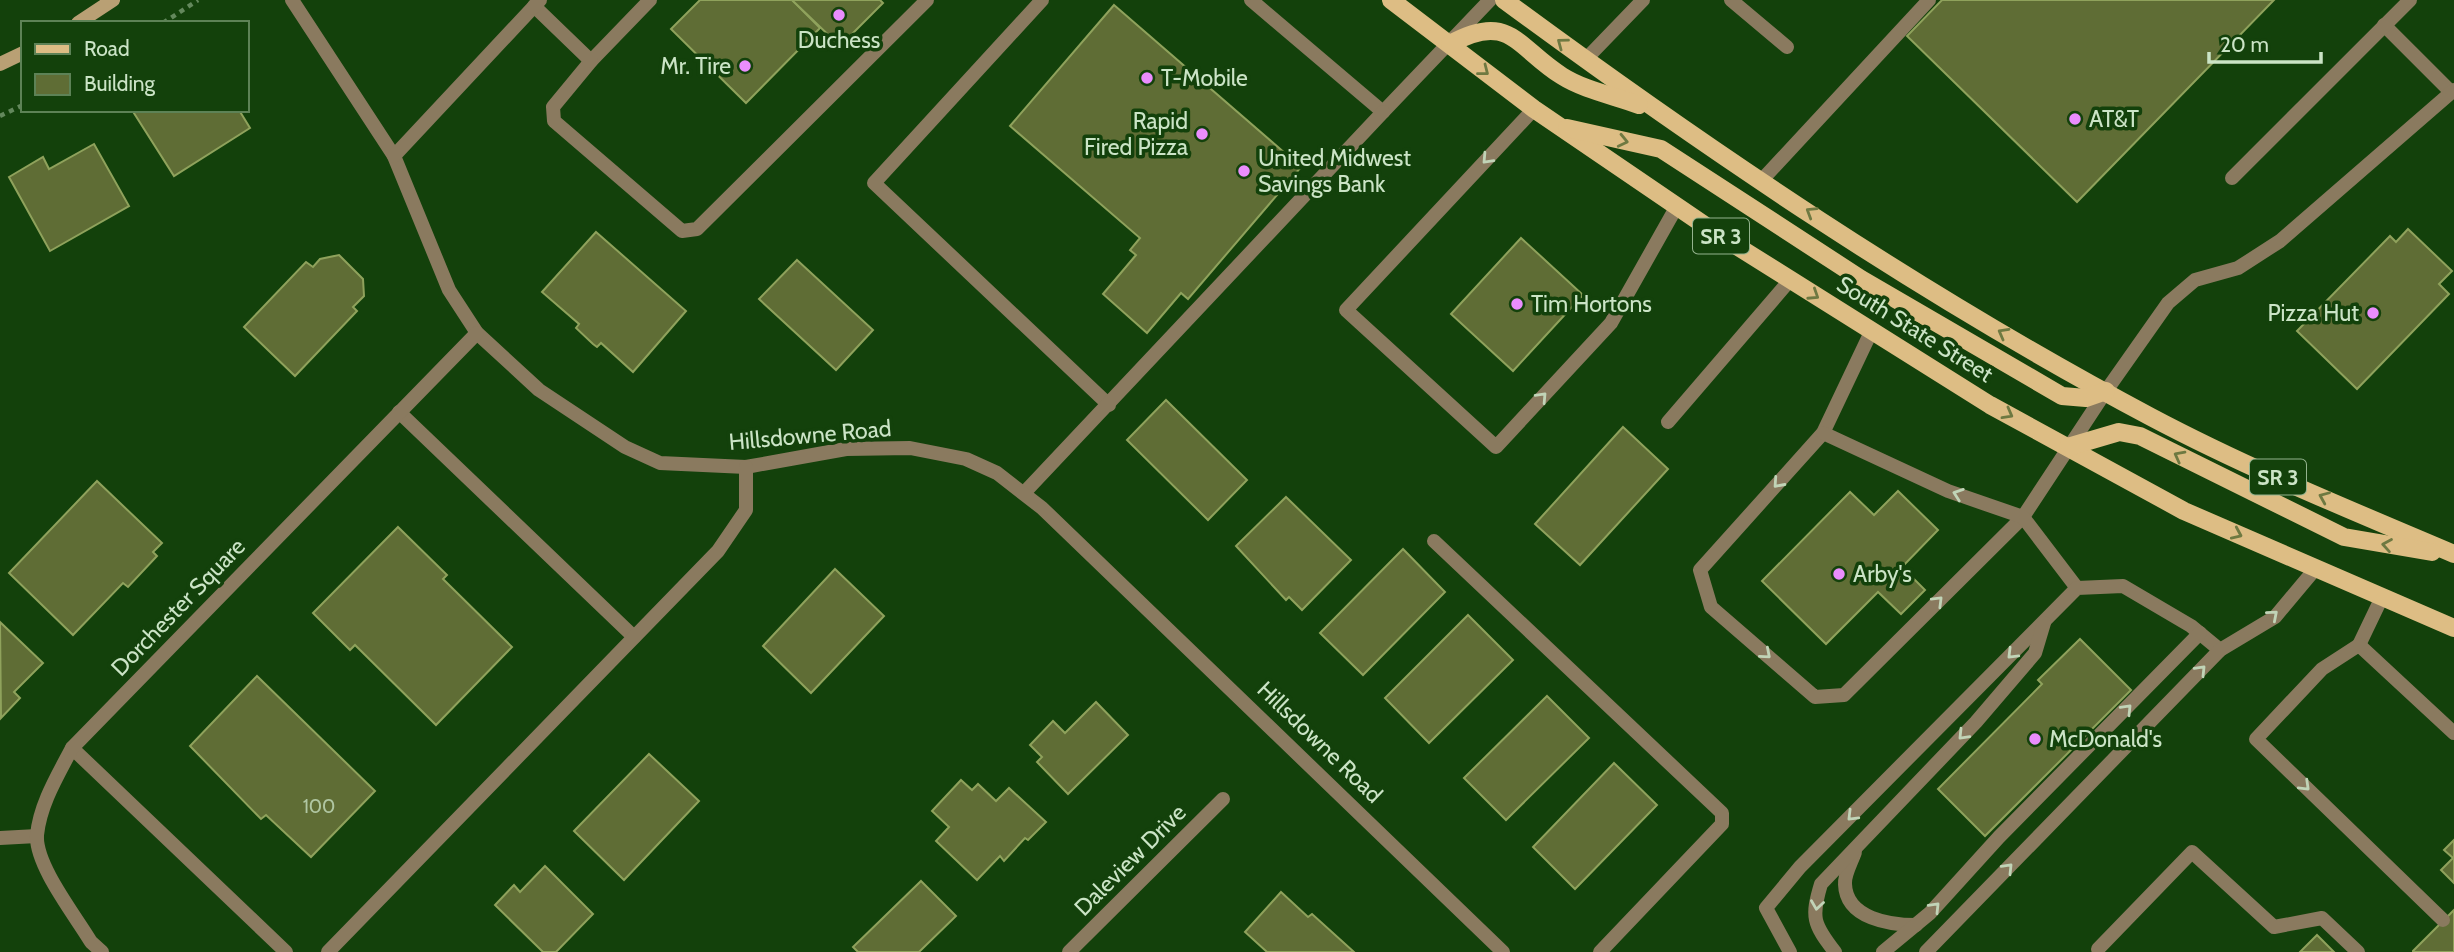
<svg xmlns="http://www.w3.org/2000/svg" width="2454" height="952" font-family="Cabin,sans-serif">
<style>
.building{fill:#5f6d35;stroke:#8fa25c;stroke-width:2}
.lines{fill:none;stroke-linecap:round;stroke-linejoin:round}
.path{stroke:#63885c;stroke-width:4.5;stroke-dasharray:5 5;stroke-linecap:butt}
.lane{stroke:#8a7a5f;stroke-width:14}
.street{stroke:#8a7a5f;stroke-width:14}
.secondary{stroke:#b9a074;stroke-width:14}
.primary{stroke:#ddbd84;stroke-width:18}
.oneway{stroke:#6e7941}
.oneway2{stroke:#c1d4b7}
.poi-dot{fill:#ea8dfd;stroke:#13410b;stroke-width:2.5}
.labels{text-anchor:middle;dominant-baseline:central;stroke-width:7;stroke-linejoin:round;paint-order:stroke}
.number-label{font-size:19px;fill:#b0c6a2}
.shield{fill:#13410b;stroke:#94b38e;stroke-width:2}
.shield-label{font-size:21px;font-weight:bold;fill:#cbe4c6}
.poi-label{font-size:23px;fill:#cbe4c6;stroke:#13410b;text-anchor:start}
.street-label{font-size:23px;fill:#cbe4c6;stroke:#13410b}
</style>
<rect width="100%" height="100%" fill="#13410b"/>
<g class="building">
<polygon points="700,0 792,0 820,28 746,103 671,29"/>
<polygon points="792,0 880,0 883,3 840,46"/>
<polygon points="1942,0 2274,0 2077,202 1907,36"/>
<polygon points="1114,5 1301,167 1188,299 1181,293 1147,333 1103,294 1136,255 1130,250 1140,238 1010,126"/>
<polygon points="132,110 239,110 250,128 174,176"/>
<polygon points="94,144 129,206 50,251 9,177 43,157 49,169"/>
<polygon points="2408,229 2452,271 2439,284 2449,294 2357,389 2297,331 2390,236 2396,242"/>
<polygon points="596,232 686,311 633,372 601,343 597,347 593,344 576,328 579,324 542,292"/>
<polygon points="1521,238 1583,295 1513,371 1451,314"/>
<polygon points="339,255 363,279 364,296 353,307 357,311 295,376 244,327 306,262 313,267 320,259"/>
<polygon points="797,260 873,330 836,370 759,299"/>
<polygon points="1166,400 1247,480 1208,520 1127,440"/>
<polygon points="1623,427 1668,469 1580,565 1535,524"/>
<polygon points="97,481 162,543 153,552 157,556 128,587 123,583 73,635 9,573"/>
<polygon points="1898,491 1938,530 1902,567 1925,590 1901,614 1878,592 1826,644 1762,581 1850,492 1874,515"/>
<polygon points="1286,497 1351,560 1302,610 1289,597 1286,600 1236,546"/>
<polygon points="398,527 447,575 443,579 512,647 436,725 355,645 350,650 313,613"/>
<polygon points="1403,549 1445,592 1363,675 1320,633"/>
<polygon points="835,569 884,616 811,693 763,646"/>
<polygon points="1468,615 1513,660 1429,743 1385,698"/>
<polygon points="0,622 43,663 14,692 20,698 1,718"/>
<polygon points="2080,639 2131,690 1985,836 1938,789 2042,684 2038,680"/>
<polygon points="257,676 375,791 311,857 266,815 261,819 190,746"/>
<polygon points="1547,696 1589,738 1506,820 1464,778"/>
<polygon points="1096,702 1128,735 1068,794 1037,762 1042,757 1030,745 1053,721 1065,733"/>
<polygon points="649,754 699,801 624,880 574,831"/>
<polygon points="1614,763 1657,805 1575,889 1533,847"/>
<polygon points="961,780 972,790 978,784 996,801 1009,788 1046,822 1028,840 1025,838 1004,861 1000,856 977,880 936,841 949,827 932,811"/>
<polygon points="2454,840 2454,883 2441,870 2453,858 2444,850"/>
<polygon points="545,866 593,914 556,952 543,952 495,905 514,885 520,892"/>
<polygon points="921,881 956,916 919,952 858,952 853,947"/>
<polygon points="1281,892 1308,917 1312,914 1354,952 1267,952 1245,932"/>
<polygon points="2454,910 2454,952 2413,952 2413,951"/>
<polygon points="2317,935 2334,952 2300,952"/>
</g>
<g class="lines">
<g class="path">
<polyline points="163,23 198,0"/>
<polyline points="0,116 23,105"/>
</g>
<g class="lane">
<polyline points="650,0 591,61 553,107 554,121 682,231 697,229 927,0"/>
<polyline points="1042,0 874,183 1109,405"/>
<polyline points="1251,0 1383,112 1490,0"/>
<polyline points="1731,0 1787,47"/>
<polyline points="534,6 591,61"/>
<polyline points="2384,25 2451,92"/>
<polyline points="1585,60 1643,0"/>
<polyline points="1534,109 1346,310 1496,447 1611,323 1677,206"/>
<polyline points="2232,178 2410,0"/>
<polyline points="1761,181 1929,0"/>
<polyline points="1871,332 1823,433 1700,570 1711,607 1815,697 1844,695 2023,517 2106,391 2168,303 2195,280 2238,268 2280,241 2454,90"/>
<polyline points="1668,422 1790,280"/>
<polyline points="1823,433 1948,491 2023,517 2077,588"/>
<polyline points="1024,493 1383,112"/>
<polyline points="1434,541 1722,813 1722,824 1600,952"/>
<polyline points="2359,645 2382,597"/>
<polyline points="0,838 37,836"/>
<path d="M1855,852C1852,861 1844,875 1845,884C1846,919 1891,925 1916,925"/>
<polyline points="2443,920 2256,739 2322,669 2359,645 2454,733"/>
<polyline points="2098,949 2192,852 2274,927 2322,918 2358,952"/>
<polyline points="1790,952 1766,908 1800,867 2077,588 2123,586 2191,626 2220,650"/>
<path d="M1835,952C1813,924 1811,917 1821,884L1976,722L2035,653L2044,623"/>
<polyline points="1883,952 1930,913 1999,837 2200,633"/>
<polyline points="1926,952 2220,650 2275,617 2316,568"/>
</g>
<g class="street">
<polyline points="292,0 394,156 449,290 477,333 539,390 625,447 660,463 746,467 846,449 910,448 966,459 997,473 1042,508 1503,952"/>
<polyline points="394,156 540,0"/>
<polyline points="399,412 634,637"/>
<polyline points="72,748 286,952"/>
<path d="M102,952L91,942C75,915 35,865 37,835C40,804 58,775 72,748L477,333"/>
<polyline points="328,952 718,551 746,510 746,467"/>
<polyline points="1069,952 1223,799"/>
</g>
<g class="secondary">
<polyline points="78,23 113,0"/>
<polyline points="0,64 23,53"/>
</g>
<g class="primary">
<polyline points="1391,0 1534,109 1716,233 1990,405 2184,511 2454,628"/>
<path d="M1504,0C1710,152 1925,297 2151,417C2249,469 2353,511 2454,554"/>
<path d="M1450,44C1510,11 1516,47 1562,76C1584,90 1615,96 1639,105"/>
<polyline points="1567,128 1661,149 1861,279 2062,396 2086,398 2106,391"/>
<polyline points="2068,447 2119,432 2140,436 2344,537 2432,552"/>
</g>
</g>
<defs><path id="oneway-chevron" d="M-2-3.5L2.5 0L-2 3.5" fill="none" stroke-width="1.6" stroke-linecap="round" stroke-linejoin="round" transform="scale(1.75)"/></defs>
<g class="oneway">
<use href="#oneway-chevron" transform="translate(1562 43) rotate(-143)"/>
<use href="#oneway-chevron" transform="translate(1484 71) rotate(38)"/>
<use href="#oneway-chevron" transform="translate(1623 141) rotate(13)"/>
<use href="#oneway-chevron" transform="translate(1811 212) rotate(-148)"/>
<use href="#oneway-chevron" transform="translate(1814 295) rotate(33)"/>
<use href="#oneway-chevron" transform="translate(2003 333) rotate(-151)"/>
<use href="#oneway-chevron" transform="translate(2008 414) rotate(29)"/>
<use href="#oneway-chevron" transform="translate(2179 456) rotate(-152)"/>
<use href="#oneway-chevron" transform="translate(2324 497) rotate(-157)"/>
<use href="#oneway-chevron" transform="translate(2237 534) rotate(24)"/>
<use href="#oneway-chevron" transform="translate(2387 545) rotate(-170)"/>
</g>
<g class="oneway2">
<use href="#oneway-chevron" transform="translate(1487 159) rotate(133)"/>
<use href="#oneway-chevron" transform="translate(1542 397) rotate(-47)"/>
<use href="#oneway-chevron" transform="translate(1778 483) rotate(132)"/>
<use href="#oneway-chevron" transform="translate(1958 494) rotate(-161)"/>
<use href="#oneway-chevron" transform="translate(1938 601) rotate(-45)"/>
<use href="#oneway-chevron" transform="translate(2273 615) rotate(-41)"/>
<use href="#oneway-chevron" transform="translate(1766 654) rotate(41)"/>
<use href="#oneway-chevron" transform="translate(2012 654) rotate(135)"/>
<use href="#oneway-chevron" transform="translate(2201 670) rotate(-46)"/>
<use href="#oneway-chevron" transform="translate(2127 709) rotate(-46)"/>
<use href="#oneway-chevron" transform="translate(1963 735) rotate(134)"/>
<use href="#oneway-chevron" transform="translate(2305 786) rotate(44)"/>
<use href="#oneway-chevron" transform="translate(1852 816) rotate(135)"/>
<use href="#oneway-chevron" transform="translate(2008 868) rotate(-46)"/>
<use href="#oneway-chevron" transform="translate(1817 905) rotate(98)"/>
<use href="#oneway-chevron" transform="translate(1935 907) rotate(-46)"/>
</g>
<g class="poi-dot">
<circle cx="839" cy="15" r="7"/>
<circle cx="745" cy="66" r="7"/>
<circle cx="1147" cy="78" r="7"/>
<circle cx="2075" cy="119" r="7"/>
<circle cx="1202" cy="134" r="7"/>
<circle cx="1244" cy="171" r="7"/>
<circle cx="1517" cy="304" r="7"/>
<circle cx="2373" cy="313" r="7"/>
<circle cx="1839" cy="574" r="7"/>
<circle cx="2035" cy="739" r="7"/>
</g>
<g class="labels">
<g class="number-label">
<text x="319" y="806">100</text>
</g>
<g class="shield">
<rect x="1693" y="218.5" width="56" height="35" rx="5"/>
<rect x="2250" y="459.5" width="56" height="35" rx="5"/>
</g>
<g class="shield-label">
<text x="1721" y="236">SR 3</text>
<text x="2278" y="477">SR 3</text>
</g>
<g class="poi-label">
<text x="839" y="40" text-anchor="middle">Duchess</text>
<text x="731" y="66" text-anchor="end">Mr. Tire</text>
<text x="1161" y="78">T-Mobile</text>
<text x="2089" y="119">AT&amp;T</text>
<text x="1188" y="121" text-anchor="end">Rapid<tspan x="1188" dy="26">Fired Pizza</tspan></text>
<text x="1258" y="158">United Midwest<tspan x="1258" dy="26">Savings Bank</tspan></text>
<text x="1531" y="304">Tim Hortons</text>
<text x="2359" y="313" text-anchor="end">Pizza Hut</text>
<text x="1853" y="574">Arby's</text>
<text x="2049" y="739">McDonald's</text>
</g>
<g class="street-label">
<text transform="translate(1915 329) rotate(32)">South State Street</text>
<text transform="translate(810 435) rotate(-5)">Hillsdowne Road</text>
<text transform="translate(178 607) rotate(-46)">Dorchester Square</text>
<text transform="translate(1320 742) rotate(44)">Hillsdowne Road</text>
<text transform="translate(1130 860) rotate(-45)">Daleview Drive</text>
</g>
</g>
<rect x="21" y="21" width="228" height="91" fill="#13410b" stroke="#5d8256" stroke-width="2"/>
<rect x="35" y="44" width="35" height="10" fill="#ddbd84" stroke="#5d8256" stroke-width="2"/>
<text x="84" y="56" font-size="21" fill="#cbe4c6">Road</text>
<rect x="35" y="74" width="35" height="21" fill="#5f6d35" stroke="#5d8256" stroke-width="2"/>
<text x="84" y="91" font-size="21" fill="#cbe4c6">Building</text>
<path d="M2209 52v10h112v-10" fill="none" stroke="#cbe4c6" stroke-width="3.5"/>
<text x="2220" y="52" font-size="21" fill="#cbe4c6" stroke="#13410b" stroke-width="5" paint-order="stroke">20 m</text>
</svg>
